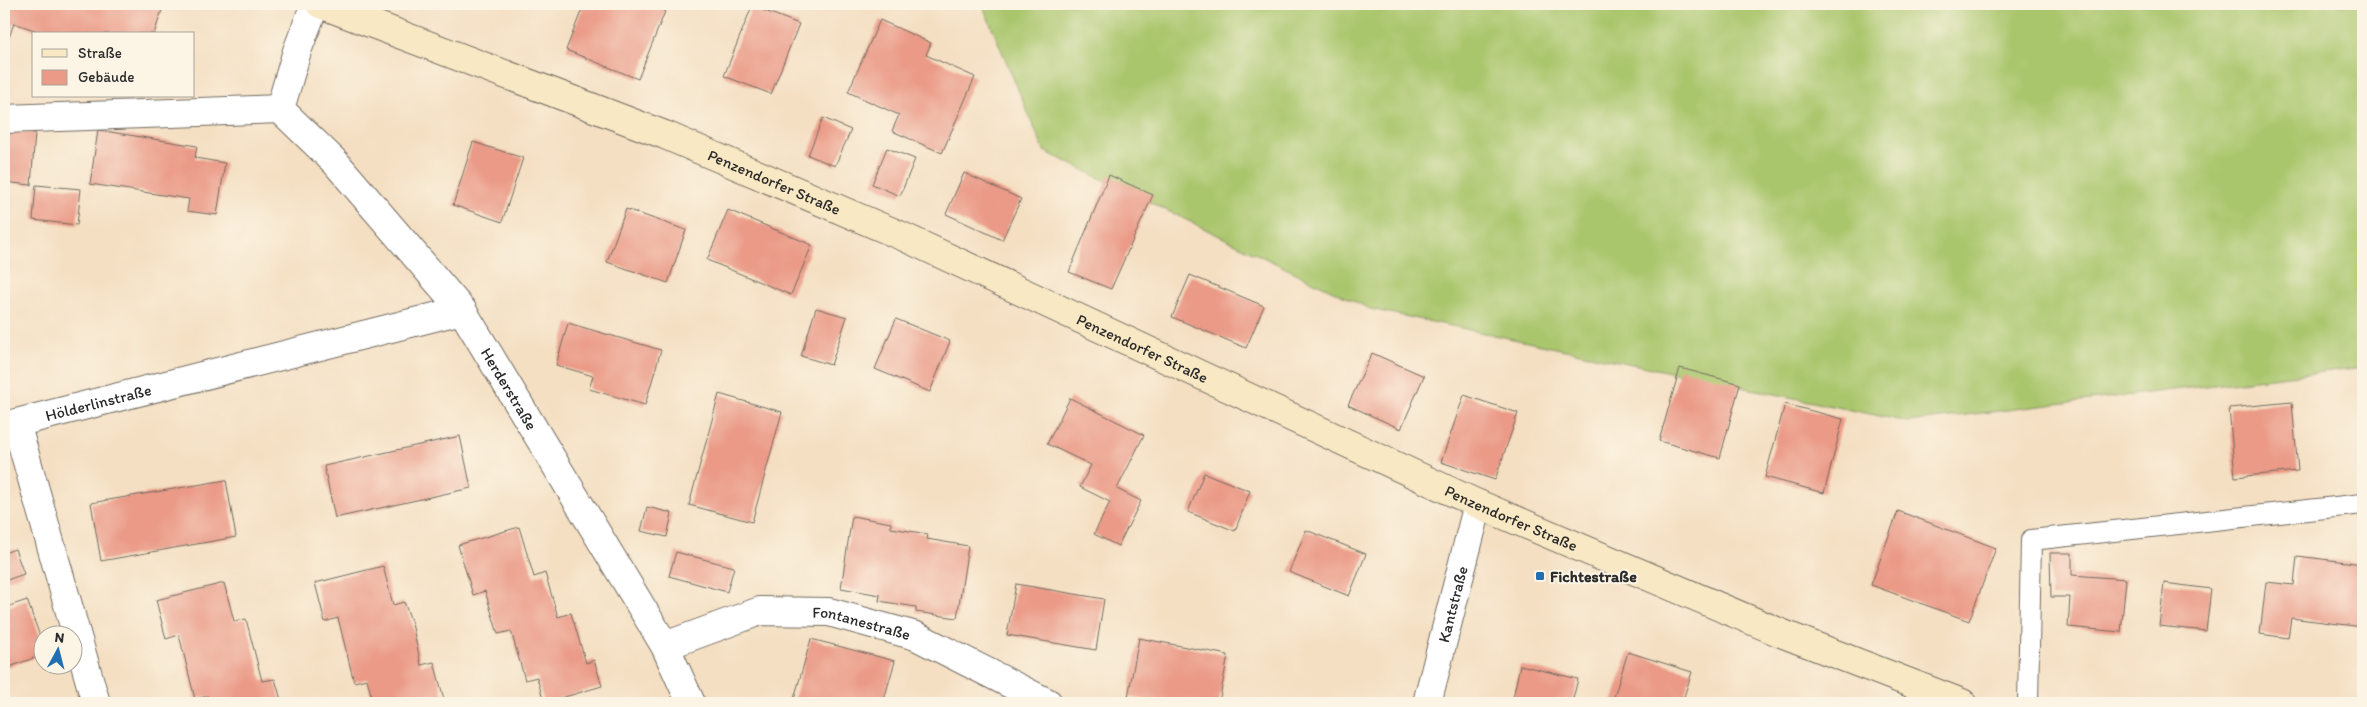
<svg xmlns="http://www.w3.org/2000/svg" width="2367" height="707" font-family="Itim,sans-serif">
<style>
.grass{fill:#aac66d;stroke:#6a784c}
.building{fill:#ea9a86}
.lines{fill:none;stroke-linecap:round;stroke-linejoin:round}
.lane-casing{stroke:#716a60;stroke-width:22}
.street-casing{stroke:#716a60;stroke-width:30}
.secondary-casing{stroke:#716a60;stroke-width:30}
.lane{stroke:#fff;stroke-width:20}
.street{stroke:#fff;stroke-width:28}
.secondary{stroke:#f8e8c3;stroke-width:28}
.poi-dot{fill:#1f6fb2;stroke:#fcf5e5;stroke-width:2}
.labels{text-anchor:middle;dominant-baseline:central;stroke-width:4;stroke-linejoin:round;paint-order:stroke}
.street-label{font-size:16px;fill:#2b2b2b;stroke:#fcf5e5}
.poi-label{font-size:16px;font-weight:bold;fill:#2b2b2b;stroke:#fcf5e5;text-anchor:start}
</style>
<rect width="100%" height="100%" fill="#fcf5e5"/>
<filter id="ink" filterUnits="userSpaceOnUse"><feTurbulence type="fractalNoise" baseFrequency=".02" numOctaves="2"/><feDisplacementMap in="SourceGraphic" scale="10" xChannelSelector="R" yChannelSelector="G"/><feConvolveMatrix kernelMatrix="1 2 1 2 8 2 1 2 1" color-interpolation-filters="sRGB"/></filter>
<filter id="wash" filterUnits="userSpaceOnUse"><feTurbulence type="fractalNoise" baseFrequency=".0096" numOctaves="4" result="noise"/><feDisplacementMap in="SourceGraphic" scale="20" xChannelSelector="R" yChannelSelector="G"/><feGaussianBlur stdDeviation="1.12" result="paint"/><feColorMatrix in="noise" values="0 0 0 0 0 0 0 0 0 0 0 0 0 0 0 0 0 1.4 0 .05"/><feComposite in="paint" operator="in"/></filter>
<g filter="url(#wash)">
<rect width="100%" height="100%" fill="#f4dfc2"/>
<polygon class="grass" points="982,4 2363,4 2363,367 1908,422 1370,309 1044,151"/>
<g id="blocks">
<g class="building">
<polygon points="4,4 164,4 154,34 46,34 14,23 4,52"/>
<polygon points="584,4 668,4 638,79 566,50"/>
<polygon points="752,6 799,24 771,94 724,76"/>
<polygon points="880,20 931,43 926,55 975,77 942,153 892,131 899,115 848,92"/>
<polygon points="823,118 851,130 835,166 808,155"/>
<polygon points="4,130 35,133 31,185 4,182"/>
<polygon points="98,130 197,146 195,158 225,163 217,215 187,211 189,199 90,184"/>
<polygon points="473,142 523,158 502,222 453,205"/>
<polygon points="887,148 915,159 900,196 872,184"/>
<polygon points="964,173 1021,199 1002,240 946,214"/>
<polygon points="1109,175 1153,195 1111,289 1069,272"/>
<polygon points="36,185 81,189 77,225 33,220"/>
<polygon points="626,209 686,230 668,283 607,262"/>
<polygon points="728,210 812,245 791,295 707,260"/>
<polygon points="1190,275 1264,306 1246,348 1172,317"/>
<polygon points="816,308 847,317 831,365 801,356"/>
<polygon points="896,319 950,341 930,392 875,369"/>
<polygon points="568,323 661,350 645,405 589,389 593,376 556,365"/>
<polygon points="1372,353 1424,376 1401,429 1348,405"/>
<polygon points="1680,368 1740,384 1720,458 1659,441"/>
<polygon points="719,394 782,412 752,522 689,505"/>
<polygon points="1464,395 1518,413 1495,480 1441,462"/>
<polygon points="1070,398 1144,435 1117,489 1141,501 1118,546 1094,534 1110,502 1080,487 1091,465 1047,444"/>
<polygon points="2292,402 2298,471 2235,477 2229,408"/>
<polygon points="1785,404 1843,419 1824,493 1765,477"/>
<polygon points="460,436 471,488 335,518 324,466"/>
<polygon points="1204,473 1250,491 1235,531 1188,512"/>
<polygon points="226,480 236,537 101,561 91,503"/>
<polygon points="647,507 672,513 667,537 641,531"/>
<polygon points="1898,511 1996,548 1969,621 1871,585"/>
<polygon points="852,516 891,523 891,528 928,534 927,539 968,546 957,618 916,612 916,607 879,601 880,595 841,588"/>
<polygon points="519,527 534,577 545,573 558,617 571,613 586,663 594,660 602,686 544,703 537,677 525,680 511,631 498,634 485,591 473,595 458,545"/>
<polygon points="1306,530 1366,554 1349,596 1289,572"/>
<polygon points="15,549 24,574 4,581 4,553"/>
<polygon points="676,552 734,567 727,592 669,576"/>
<polygon points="2050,553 2072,553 2072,575 2126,579 2121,632 2068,627 2070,597 2051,597"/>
<polygon points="2297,556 2363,564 2363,627 2291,618 2288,638 2260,634 2266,582 2294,585"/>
<polygon points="383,566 393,605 404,602 412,623 421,665 434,662 445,703 373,703 367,679 354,682 338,618 325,622 315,583"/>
<polygon points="224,583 234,621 246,619 262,681 275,679 282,703 210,703 208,696 195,699 179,635 166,639 156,600"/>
<polygon points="2164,583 2211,589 2206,631 2159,626"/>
<polygon points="1016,584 1104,599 1096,650 1007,635"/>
<polygon points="27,600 42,642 42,655 4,669 4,608"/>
<polygon points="1139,638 1228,655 1219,703 1161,703 1128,697"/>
<polygon points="811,639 895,661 883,703 808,703 794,699"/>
<polygon points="1628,652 1692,672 1682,703 1612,703"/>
<polygon points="1520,665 1578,679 1572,703 1512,703"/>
</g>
</g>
</g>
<g filter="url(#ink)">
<use href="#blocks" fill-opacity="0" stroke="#716a60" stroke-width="1"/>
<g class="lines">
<defs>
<polyline id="lane" points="2028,703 2031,540 2363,504"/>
<g id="street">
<path id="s1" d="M315,4L297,51L280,109L336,163L462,310L665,646L691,703"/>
<polyline points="4,119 280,109"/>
<path id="s2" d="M665,646L760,611L829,612L916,636L1048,703"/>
<path id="s3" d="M96,703L16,423L462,310"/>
<path id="s4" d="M1427,703L1478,504"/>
</g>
<g id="secondary">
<path id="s5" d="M320,4L665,135L904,237L1478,504L1781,633L1962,703"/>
</g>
</defs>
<use href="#lane" class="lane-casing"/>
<use href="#street" class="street-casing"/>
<use href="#secondary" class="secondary-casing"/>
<use href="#lane" class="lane"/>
<use href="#street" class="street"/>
<use href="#secondary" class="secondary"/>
</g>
</g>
<rect class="poi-dot" x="1535" y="571" width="10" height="10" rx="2.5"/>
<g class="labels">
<g class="street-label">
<text stroke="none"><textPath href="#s5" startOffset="488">Penzendorfer Straße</textPath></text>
<text stroke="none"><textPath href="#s5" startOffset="892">Penzendorfer Straße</textPath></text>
<text stroke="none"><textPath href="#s1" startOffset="474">Herderstraße</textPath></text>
<text stroke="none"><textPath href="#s3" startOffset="376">Hölderlinstraße</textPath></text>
<text stroke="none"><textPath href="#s5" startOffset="1298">Penzendorfer Straße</textPath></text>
<text stroke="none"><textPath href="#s4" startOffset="102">Kantstraße</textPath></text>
<text stroke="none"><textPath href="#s2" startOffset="204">Fontanestraße</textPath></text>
</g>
<g class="poi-label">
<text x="1550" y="576">Fichtestraße</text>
</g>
</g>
<rect width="2367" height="707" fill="none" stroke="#fcf5e5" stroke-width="20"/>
<rect x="32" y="32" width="162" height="65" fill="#fcf5e5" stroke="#a8a49b"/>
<rect x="42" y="49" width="25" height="8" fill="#f8e8c3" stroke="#a8a49b"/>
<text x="78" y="58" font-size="15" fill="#2b2b2b">Straße</text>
<rect x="42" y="70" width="25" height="15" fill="#ea9a86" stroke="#a8a49b"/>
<text x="78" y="82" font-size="15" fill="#2b2b2b">Gebäude</text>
<g transform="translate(58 650) rotate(7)"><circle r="24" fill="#fcf5e5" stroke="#a8a49b"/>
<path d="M0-4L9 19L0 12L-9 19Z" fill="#1f6fb2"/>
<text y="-8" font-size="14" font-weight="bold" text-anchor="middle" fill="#2b2b2b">N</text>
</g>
</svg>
